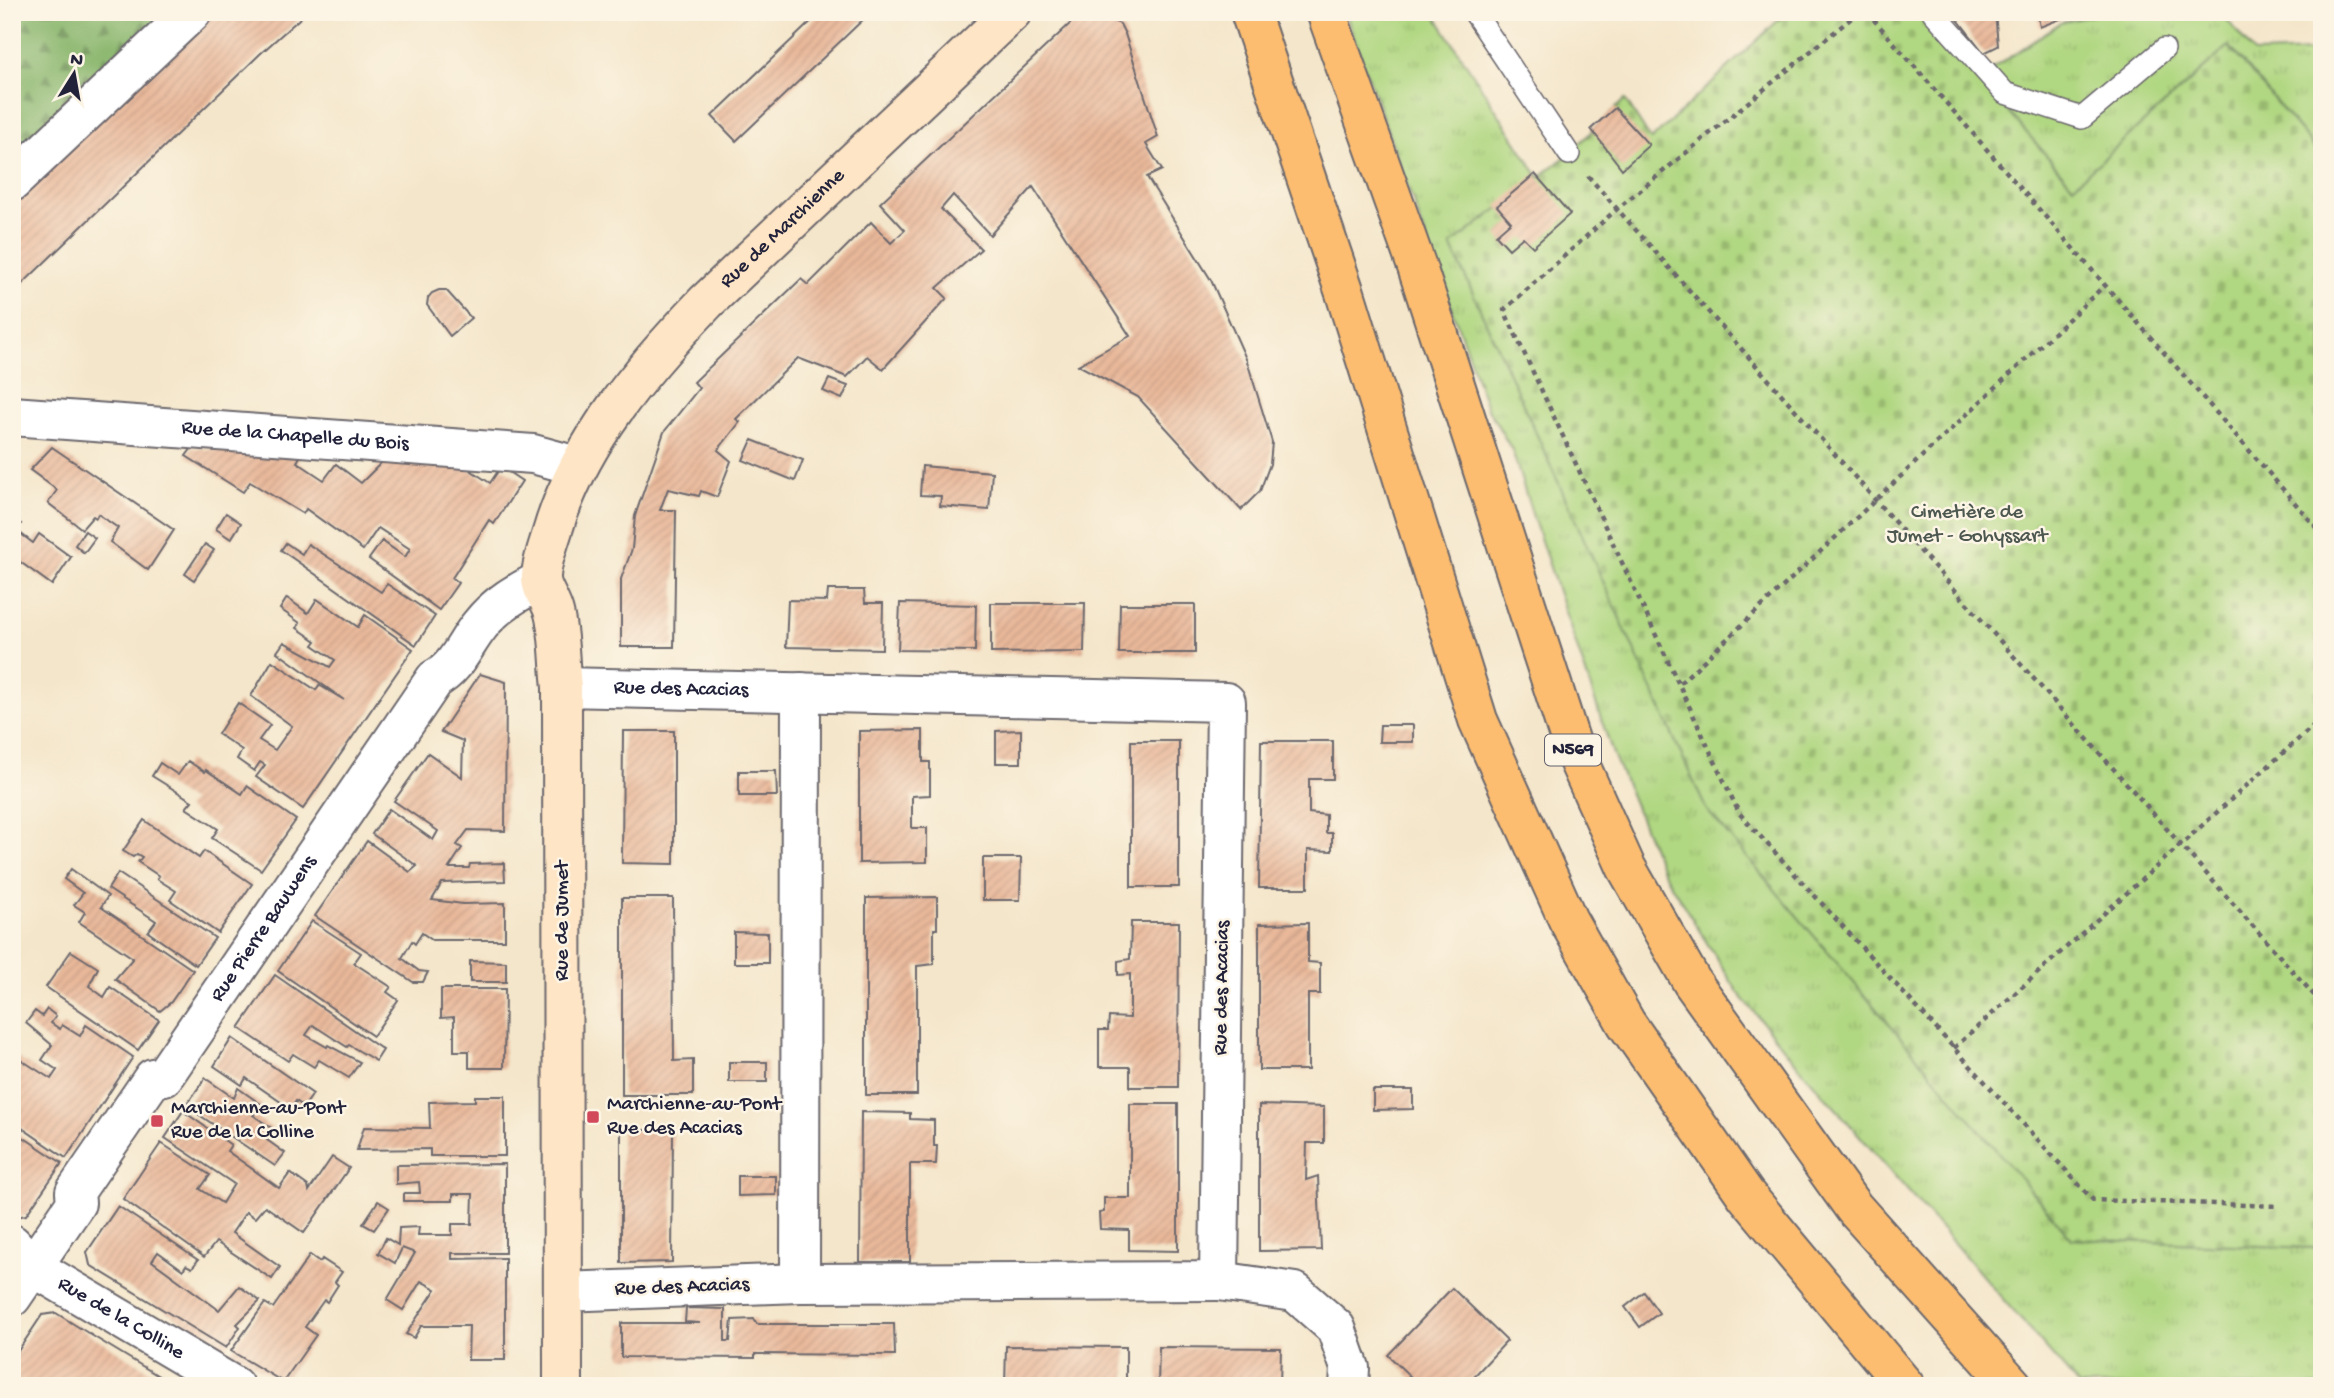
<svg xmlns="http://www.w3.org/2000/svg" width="2334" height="1398" font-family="'Gochi Hand',sans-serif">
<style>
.grass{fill:url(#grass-tufts);stroke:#697c5e;stroke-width:2}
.forest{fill:url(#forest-firs);stroke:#576d55;stroke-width:2}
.cemetery{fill:url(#cemetery-stones);stroke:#697c5e;stroke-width:2}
.building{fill:url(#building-hatch)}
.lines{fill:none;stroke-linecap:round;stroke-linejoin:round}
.lane-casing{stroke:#6c676d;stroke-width:24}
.street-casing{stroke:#6c676d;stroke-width:42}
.secondary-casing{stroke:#6c676d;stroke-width:42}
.highway-casing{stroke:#6c676d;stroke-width:42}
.path{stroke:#6c676d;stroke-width:4.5;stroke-dasharray:5 5;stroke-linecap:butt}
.lane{stroke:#fff;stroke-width:21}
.street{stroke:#fff;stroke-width:38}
.secondary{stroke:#fee5c5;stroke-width:38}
.highway{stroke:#fcbd6f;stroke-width:38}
.poi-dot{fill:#d1495b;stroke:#fcf5e5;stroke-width:2.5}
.labels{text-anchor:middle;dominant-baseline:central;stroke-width:5;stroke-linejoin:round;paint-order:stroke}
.shield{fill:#fcf5e5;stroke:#63616e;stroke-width:2}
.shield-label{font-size:19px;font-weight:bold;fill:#22223b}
.street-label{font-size:21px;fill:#22223b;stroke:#fcf5e5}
.park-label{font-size:21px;fill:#4d5850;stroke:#fcf5e5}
.poi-label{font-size:21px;fill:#22223b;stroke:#fcf5e5;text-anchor:start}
</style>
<defs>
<pattern id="grass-tufts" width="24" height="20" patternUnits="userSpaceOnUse" patternTransform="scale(1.75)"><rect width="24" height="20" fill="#b0d781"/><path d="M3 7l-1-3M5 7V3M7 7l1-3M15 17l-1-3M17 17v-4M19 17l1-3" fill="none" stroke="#97b870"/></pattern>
<pattern id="forest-firs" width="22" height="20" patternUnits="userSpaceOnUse" patternTransform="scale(1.75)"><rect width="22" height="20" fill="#8cb86f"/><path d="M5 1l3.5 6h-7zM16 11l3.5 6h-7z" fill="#72955c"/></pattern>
<pattern id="cemetery-stones" width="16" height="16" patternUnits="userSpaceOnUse" patternTransform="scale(1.75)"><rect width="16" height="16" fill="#b0d781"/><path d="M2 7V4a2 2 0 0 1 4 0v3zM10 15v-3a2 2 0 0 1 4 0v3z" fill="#97b870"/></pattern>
<pattern id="building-hatch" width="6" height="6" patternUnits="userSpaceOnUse" patternTransform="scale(1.75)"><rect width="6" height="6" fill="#e9b89a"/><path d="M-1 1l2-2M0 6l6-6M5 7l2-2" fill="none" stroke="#c89e86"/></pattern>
</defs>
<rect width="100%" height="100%" fill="#fcf5e5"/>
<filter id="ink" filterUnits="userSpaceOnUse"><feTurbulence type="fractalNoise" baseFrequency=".0143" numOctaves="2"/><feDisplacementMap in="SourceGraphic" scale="14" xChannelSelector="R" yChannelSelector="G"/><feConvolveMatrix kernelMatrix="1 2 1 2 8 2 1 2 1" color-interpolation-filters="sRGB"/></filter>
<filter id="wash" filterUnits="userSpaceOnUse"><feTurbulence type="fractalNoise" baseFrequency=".00686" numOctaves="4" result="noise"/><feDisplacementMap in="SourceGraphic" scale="28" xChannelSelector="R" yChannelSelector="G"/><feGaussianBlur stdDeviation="1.57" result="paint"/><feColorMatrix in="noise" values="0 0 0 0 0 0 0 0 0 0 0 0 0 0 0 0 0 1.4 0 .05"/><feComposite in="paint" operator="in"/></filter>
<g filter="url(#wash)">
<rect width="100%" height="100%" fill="#f4e6ca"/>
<g class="grass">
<polygon points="1345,12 1433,12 1539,177 1451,246 2072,1239 2316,1248 2322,1253 2322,1386 2079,1386 1796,1063 1737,991 1663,872 1613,754 1534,520 1512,450 1487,407"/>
<polygon points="2108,12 2221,12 2254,53 2322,51 2322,157 2229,46 2073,187 1979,78 2060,23"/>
</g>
<polygon class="forest" points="12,12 192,12 12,182"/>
<polygon class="cemetery" points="1787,12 1922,12 2073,186 2229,46 2322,157 2322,1244 2316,1248 2072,1239 1706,809 1451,245 1569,154 1625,99 1651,140"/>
<g id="blocks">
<g class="building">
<polygon points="208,12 307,12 260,54 12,294 12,201"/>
<polygon points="821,12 871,12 736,141 712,116"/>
<polygon points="1096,12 1111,12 1109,19 1120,24 1125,34 1158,137 1146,144 1162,170 1147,177 1211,280 1247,361 1272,442 1270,464 1260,491 1241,510 1138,397 1078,365 1130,336 1033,187 990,235 953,195 941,209 981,249 937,288 947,298 883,369 867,356 847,377 798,358 736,419 740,422 718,450 731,461 717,497 701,491 699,496 668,489 660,510 676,510 674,647 621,647 621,579 632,549 635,516 664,432 699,388 694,382 801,279 808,285 871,222 891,243 905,230 880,203 1075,19 1086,13 1096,15"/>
<polygon points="1952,12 1995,12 1998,46 1984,53"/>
<polygon points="2037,12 2078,12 2040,27"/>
<polygon points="1615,108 1649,145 1622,169 1591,129"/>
<polygon points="1535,174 1570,214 1533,247 1523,237 1509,249 1496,235 1511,222 1497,206"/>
<polygon points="439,290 446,290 471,318 450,336 427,305 428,298 432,293"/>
<polygon points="829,379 848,386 842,399 823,391"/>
<polygon points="752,440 803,460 795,481 743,460"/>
<polygon points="52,447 174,530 148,570 110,542 118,528 98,514 96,518 93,516 82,529 48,503 57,490 30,470"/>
<polygon points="192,448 301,455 297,462 324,480 336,464 361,483 384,460 455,460 490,483 501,467 522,481 494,524 489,520 452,578 458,583 439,610 369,559 382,541 405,557 410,549 378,528 363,550 306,509 303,514 250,482 243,492 186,456"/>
<polygon points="922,466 992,472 989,510 940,506 941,496 920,495"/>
<polygon points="226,513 241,523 231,539 216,529"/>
<polygon points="12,518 21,524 16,530 33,543 39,534 71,557 52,585 12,556"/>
<polygon points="85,531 95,538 84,553 75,545"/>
<polygon points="286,543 302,554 308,544 381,592 387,584 435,616 416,645 281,550"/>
<polygon points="205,544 214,550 194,580 185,574"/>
<polygon points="828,590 864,590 865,603 883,603 882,649 786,647 788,600 827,601"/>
<polygon points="287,598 308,613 317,599 358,627 365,615 413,649 303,809 256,777 265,765 260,762 254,771 237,759 242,750 218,734 238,703 270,725 259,740 275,750 292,726 251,696 272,661 316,690 319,685 344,700 277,652 284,642 330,667 335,660 313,645 316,641 297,628 300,623 280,609"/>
<polygon points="900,603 976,605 975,651 898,650"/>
<polygon points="991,603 1085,603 1084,652 991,653"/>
<polygon points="1120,604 1195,604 1195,653 1119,653"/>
<polygon points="480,674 506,682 505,831 468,830 457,845 462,848 449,868 469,868 470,864 504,863 505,881 442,883 432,900 463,904 505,903 505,940 432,940 422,933 415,944 412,941 402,958 419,971 428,972 423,982 413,982 315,916 367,841 410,872 417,866 372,834 389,809 433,840 438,831 394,801 428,753 462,777 463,741 441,732"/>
<polygon points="1380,725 1413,725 1413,742 1379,742"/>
<polygon points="923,730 923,762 930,762 930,795 912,796 912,828 927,828 927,862 859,863 859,731"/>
<polygon points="1021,730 1021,763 996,763 996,731"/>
<polygon points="623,731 674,731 674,864 622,863"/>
<rect x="1131" y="741" width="48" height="146"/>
<polygon points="1261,741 1333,741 1333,779 1309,779 1309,813 1326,815 1326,833 1332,833 1332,851 1308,850 1308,888 1259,888"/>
<polygon points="188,761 205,772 206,770 242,794 247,786 296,820 261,870 212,838 218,829 186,808 192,801 152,776 160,763 178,775"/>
<polygon points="739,771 776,771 777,796 739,796"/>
<polygon points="144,820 199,858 204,851 252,884 218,933 170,900 176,891 157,879 159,876 138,862 142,857 137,854 133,857 123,851"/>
<polygon points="983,858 1021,858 1020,900 983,900"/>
<polygon points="71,869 108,896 101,907 193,970 171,1002 160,1011 115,979 133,958 79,922 85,912 74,905 83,893 64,879"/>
<polygon points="118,873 215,938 196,965 148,932 156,921 108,889"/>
<polygon points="937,897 937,929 934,929 934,964 917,966 917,1095 866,1095 866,898"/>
<polygon points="622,898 673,898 674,1061 693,1060 693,1095 622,1095"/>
<polygon points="312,921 361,953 354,963 391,987 387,992 398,1000 373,1036 278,971"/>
<polygon points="1131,922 1179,922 1178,1087 1130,1087 1130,1067 1099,1067 1099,1030 1108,1030 1109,1017 1130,1018 1130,974 1118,975 1118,961 1130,959"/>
<polygon points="1308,923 1308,962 1320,963 1320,994 1308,994 1308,1070 1259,1070 1259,924"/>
<polygon points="734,932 768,933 768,963 734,963"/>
<polygon points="71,951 98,968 89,986 104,997 110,987 159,1020 138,1050 46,987"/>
<polygon points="470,961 506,962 506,982 470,982"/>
<polygon points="275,975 383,1050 376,1061 349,1045 347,1047 313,1025 306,1035 327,1047 328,1045 360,1062 349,1078 319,1060 314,1067 293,1054 288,1061 239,1028"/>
<polygon points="441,989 505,989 504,1068 469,1068 469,1051 454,1051 454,1017 441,1018"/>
<polygon points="47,1009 56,1016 51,1023 60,1029 62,1025 80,1036 86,1025 133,1057 66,1158 19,1126 15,1132 12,1130 12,1054 51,1079 57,1070 42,1060 52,1045 26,1023 35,1011 42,1016"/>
<polygon points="232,1038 313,1094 304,1107 296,1101 291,1109 246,1078 242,1085 214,1066"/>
<rect x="729" y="1062" width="38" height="20"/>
<polygon points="205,1078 234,1098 238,1088 262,1105 253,1115 274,1130 267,1140 285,1153 275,1166 186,1106"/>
<polygon points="1373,1090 1413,1090 1413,1109 1373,1110"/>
<polygon points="475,1096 505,1096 505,1156 430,1156 430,1149 357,1150 364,1127 430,1128 429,1102 475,1101"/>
<polygon points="1130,1104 1178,1104 1178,1251 1129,1250 1129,1230 1100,1229 1099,1213 1104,1212 1104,1198 1130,1198"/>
<polygon points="1259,1105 1324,1107 1324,1143 1307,1143 1306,1180 1318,1176 1321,1250 1259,1251"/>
<polygon points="183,1111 231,1145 227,1151 279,1188 290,1173 308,1186 309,1191 332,1157 349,1168 304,1233 265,1206 255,1218 246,1212 232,1233 280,1267 272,1279 216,1242 204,1257 123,1199 161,1143 210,1175 200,1189 222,1203 234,1184 165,1138"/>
<polygon points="861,1112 910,1113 910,1119 934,1120 934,1146 937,1146 936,1164 910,1164 910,1262 860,1262"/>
<polygon points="621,1130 673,1130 672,1262 621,1263"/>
<polygon points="17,1133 62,1163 26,1215 17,1217 12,1211 12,1141"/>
<polygon points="505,1164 505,1253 452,1253 452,1259 505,1258 505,1360 468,1360 469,1326 421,1326 414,1338 406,1334 436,1289 421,1281 403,1310 387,1300 415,1253 402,1248 395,1263 378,1253 386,1238 398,1245 399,1228 419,1227 418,1235 452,1235 452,1224 472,1224 473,1194 453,1194 453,1201 404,1201 404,1193 420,1193 419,1182 396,1184 396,1165"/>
<polygon points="738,1176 776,1176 776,1195 738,1196"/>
<polygon points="378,1201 389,1208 374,1230 363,1224"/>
<polygon points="118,1206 198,1260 192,1268 186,1265 183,1270 158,1252 152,1261 219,1310 239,1286 260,1301 237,1324 240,1327 226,1348 90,1265 87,1252"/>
<polygon points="310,1255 320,1262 322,1259 342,1272 335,1282 338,1285 327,1302 324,1300 305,1327 316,1335 283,1382 231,1351 265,1303 273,1308"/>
<polygon points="1452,1288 1507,1341 1465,1386 1420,1386 1388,1355"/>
<polygon points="1644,1292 1659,1313 1640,1327 1625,1307"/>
<polygon points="686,1308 725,1309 725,1341 730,1341 732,1320 754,1319 757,1324 894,1324 895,1355 755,1354 755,1358 621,1357 621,1323 700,1323 685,1322"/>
<polygon points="56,1313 96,1338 175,1386 12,1386 12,1360 42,1315"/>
<polygon points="1006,1346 1126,1347 1126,1386 1005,1386"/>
<polygon points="1159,1347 1281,1348 1280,1386 1158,1386"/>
</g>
</g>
</g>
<g filter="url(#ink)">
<use href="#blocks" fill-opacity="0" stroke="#6c676d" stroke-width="2"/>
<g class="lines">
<defs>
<g id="lane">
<polyline points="1474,12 1569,154"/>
<polyline points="1933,12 2005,93 2082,118 2164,49"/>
</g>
<g id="street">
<polyline points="12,182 192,12"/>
<path id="s1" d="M12,416L533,454L577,466"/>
<path id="s2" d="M562,687L1226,702L1219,1281L800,1283L563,1292"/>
<path id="s3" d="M12,1244L33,1267L234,1386"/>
<polyline points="1219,1281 1295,1292 1336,1328 1350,1368 1349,1386"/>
<polyline points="800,1283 801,692"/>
<path id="s4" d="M12,1297L76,1203L75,1192L153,1078L164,1076L435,679C457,668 465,643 480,625C496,604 518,592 541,580"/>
</g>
<g id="secondary">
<path id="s5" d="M563,1386L562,687C559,663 560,636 554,613C551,601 541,589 541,578C541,565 547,549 551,536C577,444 641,370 706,302L1012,12"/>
</g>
<g id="highway">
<polyline points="1250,12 1345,293 1478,720 1568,920 1626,1023 1746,1195 1905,1386"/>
<polyline points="1326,12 1417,267 1573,749 1626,867 1692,982 1854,1208 2013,1386"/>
</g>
</defs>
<use href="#lane" class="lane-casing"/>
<use href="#street" class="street-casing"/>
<use href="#secondary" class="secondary-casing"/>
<use href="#highway" class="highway-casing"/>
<g class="path">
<polyline points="1859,12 1617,209 1504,310 1739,813 2093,1200 2279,1206"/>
<polyline points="1867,12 2322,534"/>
<polyline points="1588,176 2322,1004"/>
<polyline points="1680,683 2105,285"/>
<polyline points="1954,1048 2322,718"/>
</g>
<use href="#lane" class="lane"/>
<use href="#street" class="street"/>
<use href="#secondary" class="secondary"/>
<use href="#highway" class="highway"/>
</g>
</g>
<g class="poi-dot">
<rect x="586" y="1110" width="14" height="14" rx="3.5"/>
<rect x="150" y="1114" width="14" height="14" rx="3.5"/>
</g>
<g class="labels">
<rect class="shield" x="1545" y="734.5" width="56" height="31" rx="5"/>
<g class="shield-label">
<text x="1573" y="750">N569</text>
</g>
<g class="street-label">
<text stroke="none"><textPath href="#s5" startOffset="1244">Rue de Marchienne</textPath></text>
<text stroke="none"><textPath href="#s1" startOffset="284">Rue de la Chapelle du Bois</textPath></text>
<text stroke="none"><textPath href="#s2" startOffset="119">Rue des Acacias</textPath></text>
<text transform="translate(563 921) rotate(-90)">Rue de Jumet</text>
<text stroke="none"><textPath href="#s4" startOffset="452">Rue Pierre Bauwens</textPath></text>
<text transform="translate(1223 988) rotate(-89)">Rue des Acacias</text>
<text transform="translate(682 1288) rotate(-2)">Rue des Acacias</text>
<text stroke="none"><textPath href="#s3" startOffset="133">Rue de la Colline</textPath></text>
</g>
<g class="park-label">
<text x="1967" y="513">Cimetière de<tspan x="1967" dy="24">Jumet - Gohyssart</tspan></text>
</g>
<g class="poi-label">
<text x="607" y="1105">Marchienne-au-Pont<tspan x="607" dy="24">Rue des Acacias</tspan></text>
<text x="171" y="1109">Marchienne-au-Pont<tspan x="171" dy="24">Rue de la Colline</tspan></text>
</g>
</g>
<rect width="2334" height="1398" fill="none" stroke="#fcf5e5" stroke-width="42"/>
<g transform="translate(74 74) rotate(11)" stroke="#fcf5e5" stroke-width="5" paint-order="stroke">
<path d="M0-5L12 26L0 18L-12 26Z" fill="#22223b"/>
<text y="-10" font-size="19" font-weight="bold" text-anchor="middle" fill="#22223b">N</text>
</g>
</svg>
